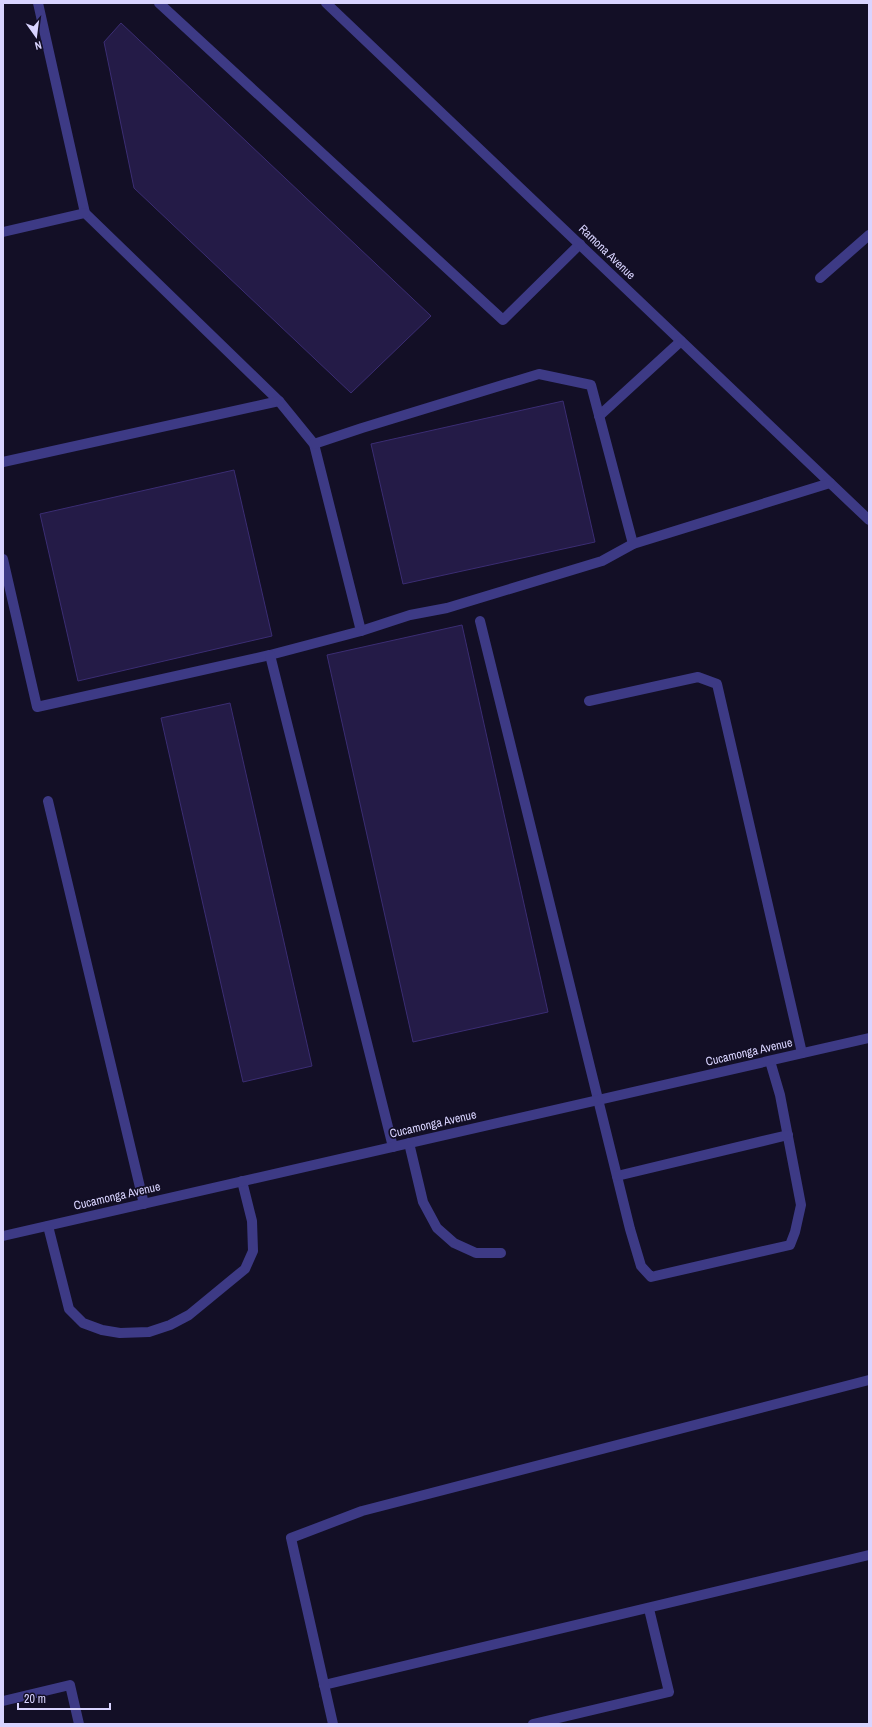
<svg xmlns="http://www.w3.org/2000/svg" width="872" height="1727" font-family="'Archivo Narrow',sans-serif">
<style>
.building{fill:#241b47;stroke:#3b2d73}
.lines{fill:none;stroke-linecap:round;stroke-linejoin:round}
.minor{stroke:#3d3a85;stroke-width:10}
.labels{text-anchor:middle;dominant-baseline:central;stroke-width:3.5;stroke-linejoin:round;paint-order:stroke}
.street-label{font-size:12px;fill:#d9d4ff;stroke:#130f26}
</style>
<rect width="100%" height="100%" fill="#130f26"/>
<g class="building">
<polygon points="121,23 431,316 351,393 134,188 104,42"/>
<polygon points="563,401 595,542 403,584 371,444"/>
<polygon points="234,470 272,636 78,681 40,514"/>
<polygon points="462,625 548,1012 413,1042 327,655"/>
<polygon points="230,703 312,1066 243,1082 161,718"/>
</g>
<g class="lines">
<g class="minor">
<polyline points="38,3 85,213 279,401 314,444 361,631"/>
<polyline points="159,3 503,320 580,244"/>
<polyline points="326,3 869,520"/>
<polyline points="3,232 85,213"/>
<polyline points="820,278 869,235"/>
<polyline points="599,416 681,341"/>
<polyline points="314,444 362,428 539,374 591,385 633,544"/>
<polyline points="3,462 279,401"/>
<polyline points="3,559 37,707 270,655 361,631 410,615 447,608 602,561 633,544 830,483"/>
<polyline points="480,621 630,1229 641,1266 651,1277 790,1245 795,1232 801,1205 780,1095 770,1061"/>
<polyline points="270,655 393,1147"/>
<polyline points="589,701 698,677 717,684 802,1053"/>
<polyline points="48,801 144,1204"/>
<polyline points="409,1143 423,1202 437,1228 454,1243 476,1253 501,1253"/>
<polyline points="617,1176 788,1135"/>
<polyline points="48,1226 69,1309 83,1323 102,1330 120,1333 149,1332 170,1325 189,1315 245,1269 253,1251 252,1221 242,1181"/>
<polyline points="3,1236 869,1038"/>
<polyline points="324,1685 869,1555"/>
<polyline points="3,1701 70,1685 79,1724"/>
<polyline points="333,1724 291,1538 362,1511 869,1380"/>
<polyline points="533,1724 669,1692 649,1609"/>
</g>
</g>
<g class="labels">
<g class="street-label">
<text transform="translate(607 252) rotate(44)">Ramona Avenue</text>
<text transform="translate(749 1052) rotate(-13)">Cucamonga Avenue</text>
<text transform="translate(433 1124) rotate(-13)">Cucamonga Avenue</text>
<text transform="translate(117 1196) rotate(-13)">Cucamonga Avenue</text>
</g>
</g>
<rect width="872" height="1727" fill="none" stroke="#d9d4ff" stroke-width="8"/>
<g transform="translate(36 36) rotate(166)" stroke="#130f26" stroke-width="3" paint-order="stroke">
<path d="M0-3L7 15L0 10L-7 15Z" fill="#d9d4ff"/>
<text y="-6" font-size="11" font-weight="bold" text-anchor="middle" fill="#d9d4ff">N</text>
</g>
<path d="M18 1703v6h92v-6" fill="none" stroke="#d9d4ff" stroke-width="2"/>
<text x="24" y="1703" font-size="12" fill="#d9d4ff" stroke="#130f26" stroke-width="3" paint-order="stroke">20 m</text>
</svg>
